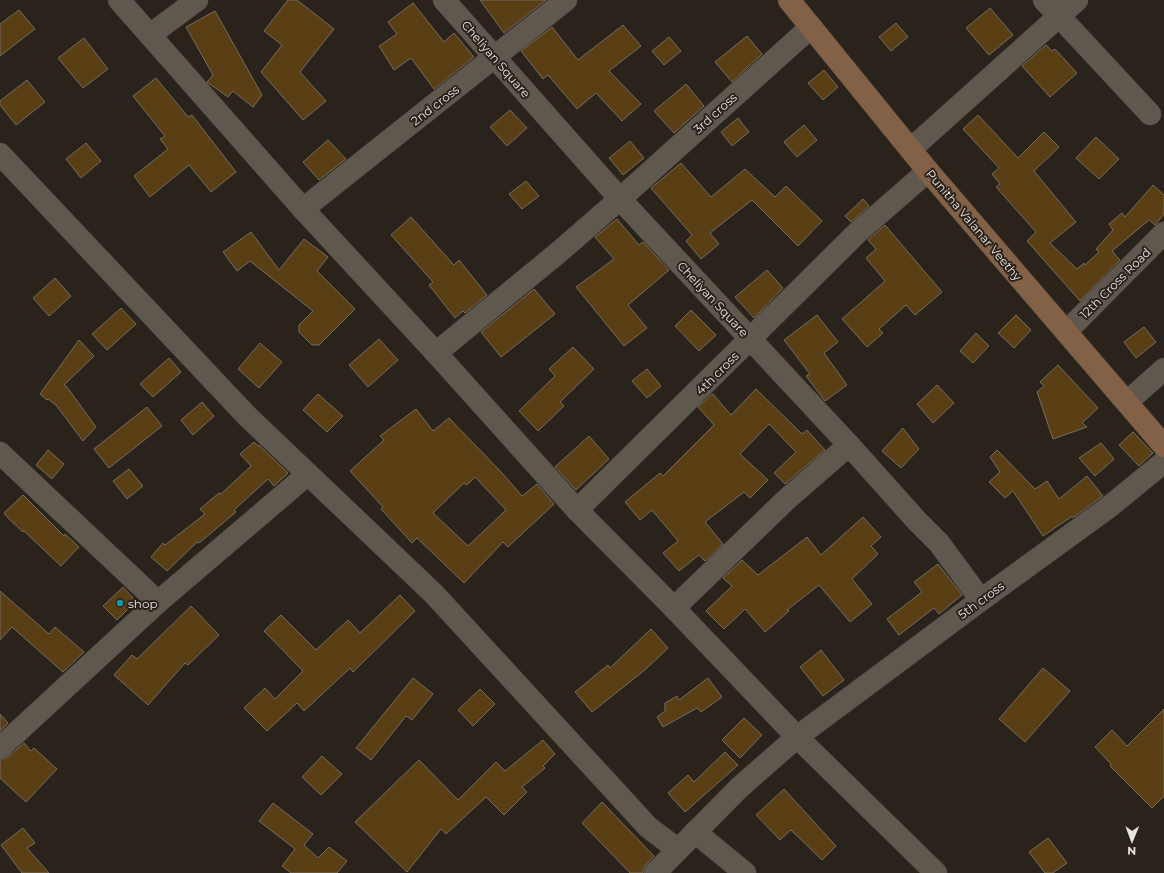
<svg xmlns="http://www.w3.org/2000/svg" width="1164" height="873" font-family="Montserrat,sans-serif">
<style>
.building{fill:#593f13;stroke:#746d63;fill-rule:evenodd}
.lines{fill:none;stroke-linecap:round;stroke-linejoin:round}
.street-casing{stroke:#46403a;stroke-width:23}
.secondary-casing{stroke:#46403a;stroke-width:23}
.street{stroke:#5f584e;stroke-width:22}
.secondary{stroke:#836146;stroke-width:22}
.culture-dot{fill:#0f9aa8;stroke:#29231b;stroke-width:1.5}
.labels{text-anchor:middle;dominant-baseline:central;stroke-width:4;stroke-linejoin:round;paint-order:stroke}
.street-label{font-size:12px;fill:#e9e5df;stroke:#29231b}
.poi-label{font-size:12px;fill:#e9e5df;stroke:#29231b;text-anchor:start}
</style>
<rect width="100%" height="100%" fill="#29231b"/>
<g class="building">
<polygon points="288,0 297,0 334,29 300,72 326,101 303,120 261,72 282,45 264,31"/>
<polygon points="480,0 546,0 504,33"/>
<polygon points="413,3 444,42 454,33 474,57 434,89 411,58 394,70 379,46 397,34 388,22"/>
<polygon points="990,8 1013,35 989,55 966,28"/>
<polygon points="19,10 35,29 0,56 0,24"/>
<polygon points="215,11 262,95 253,107 233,91 228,97 207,82 213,75 186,27"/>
<polygon points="896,23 908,37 891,51 879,37"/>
<polygon points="623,25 641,46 609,71 641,104 622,121 596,93 577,109 548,75 543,79 521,51 552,27 578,60"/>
<polygon points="747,36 762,54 732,82 715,62"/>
<polygon points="669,37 681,51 664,65 652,51"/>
<polygon points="84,38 108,69 83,88 58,58"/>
<polygon points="1046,45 1052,51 1055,49 1077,73 1050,97 1022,66"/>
<polygon points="824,70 838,87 823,100 808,83"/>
<polygon points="156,78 188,117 192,115 236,172 211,192 189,165 150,197 134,176 168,149 160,139 165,136 133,96"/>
<polygon points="27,80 45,102 16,125 0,105 0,101"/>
<polygon points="686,84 704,106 674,133 654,111"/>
<polygon points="510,110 527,128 507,146 490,127"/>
<polygon points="978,115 1018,158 1044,132 1059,147 1034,171 1076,222 1050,243 1077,269 1084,263 1085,265 1099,252 1096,249 1113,230 1109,224 1122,213 1125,217 1153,185 1164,195 1164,214 1155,225 1149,220 1112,251 1120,260 1080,301 1027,241 1036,232 996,187 1000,184 992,174 999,168 963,129"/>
<polygon points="738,118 749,132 732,146 721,132"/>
<polygon points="804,125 817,140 797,157 784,142"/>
<polygon points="1096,137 1119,159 1099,179 1076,158"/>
<polygon points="328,140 346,159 319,180 303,162"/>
<polygon points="630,141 644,158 623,175 609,158"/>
<polygon points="86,143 101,161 81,178 66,159"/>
<polygon points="681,163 711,197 745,169 775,197 786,186 822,221 798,246 752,200 710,233 719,244 701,259 686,241 692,235 651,188"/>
<polygon points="526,181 539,196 522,209 509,194"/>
<polygon points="863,199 869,206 851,222 845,216"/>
<polygon points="411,217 454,265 459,260 487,295 465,313 463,311 455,318 429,285 433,282 391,235"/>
<polygon points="617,219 639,245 643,242 669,270 628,305 647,328 624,346 576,287 614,259 595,237"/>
<polygon points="885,225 942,292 915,315 906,305 879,329 883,333 867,347 842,319 885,281 866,258 876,249 868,240"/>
<polygon points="251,232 279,270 304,239 328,257 317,271 355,309 319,345 312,345 299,332 299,325 313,311 250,261 237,271 223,252"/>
<polygon points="767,270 783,288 754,318 735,297"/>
<polygon points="55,278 71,296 49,316 33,298"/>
<polygon points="534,289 555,314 501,357 481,332"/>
<polygon points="121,308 136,324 107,350 92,334"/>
<polygon points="691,310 716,335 699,351 675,326"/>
<polygon points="817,315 838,342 824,353 847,385 825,401 806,376 810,374 784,340"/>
<polygon points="1016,315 1031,330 1014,348 998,333"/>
<polygon points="1144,327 1156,342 1136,358 1124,342"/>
<polygon points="976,333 989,346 973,363 960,351"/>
<polygon points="379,339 398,360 368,387 349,365"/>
<polygon points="79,340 94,356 64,385 67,387 96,427 83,441 56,405 48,399 47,400 40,394"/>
<polygon points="260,343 282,362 259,388 238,369"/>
<polygon points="573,347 594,369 560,402 564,406 538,431 519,411 555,376 549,369"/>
<polygon points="169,358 181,372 153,397 140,384"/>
<polygon points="1058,365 1098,408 1082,423 1087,427 1053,439 1037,392 1044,386 1040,382"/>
<polygon points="647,369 661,386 647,398 632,381"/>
<polygon points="937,385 954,403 933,423 917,404"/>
<polygon points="756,389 802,434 807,430 825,450 785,484 774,473 796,452 769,424 740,454 768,480 750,498 744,492 705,522 723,544 705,561 699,555 679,571 663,553 678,541 652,510 640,520 625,502 660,473 663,476 714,425 698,407 711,395 713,394 731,415"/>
<polygon points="318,394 343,416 327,432 303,410"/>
<polygon points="202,402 214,416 193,435 181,420"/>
<polygon points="147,407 162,426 109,468 94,449"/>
<path d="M416,409L433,431L449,418L503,474L522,496L537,484L554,504L508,547L503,542L464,583L417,538L412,543L381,509L383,507L350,471L384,440L380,436ZM475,477L506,510L468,546L433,513L464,483L467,485Z"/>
<polygon points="903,428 919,449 901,468 882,451"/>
<polygon points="1133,432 1153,453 1139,466 1119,445"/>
<polygon points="589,436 609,459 576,490 555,467"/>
<polygon points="254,442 258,446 259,445 288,473 274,486 268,479 234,510 236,512 199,543 197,542 167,571 151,557 163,543 165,545 205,514 200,509 219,493 221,494 251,466 240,454"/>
<polygon points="1101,443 1114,459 1095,476 1079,458"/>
<polygon points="48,450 64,464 52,479 36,465"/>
<polygon points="997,450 1035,489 1047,481 1059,499 1087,476 1103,496 1074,517 1071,517 1043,536 1013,491 1005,498 989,482 1000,472 990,457"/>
<polygon points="129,469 143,486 127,499 113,481"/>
<polygon points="23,495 64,536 65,534 79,547 61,566 24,531 23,532 8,518 4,513"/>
<polygon points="863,517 881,537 871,546 878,554 852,579 872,604 850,622 819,585 787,610 789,611 765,632 745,609 724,629 706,611 732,586 723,578 742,560 758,575 807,537 821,555"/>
<polygon points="938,564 962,595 939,614 934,608 899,635 887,619 922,592 914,582"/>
<polygon points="123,587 136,601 117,620 103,606"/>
<polygon points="0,591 49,634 55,627 84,652 63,672 12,627 0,640"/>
<polygon points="400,595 415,611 353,672 350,668 304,711 297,703 267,731 244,708 265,688 275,699 303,671 264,631 281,615 316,650 348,620 360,633"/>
<polygon points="191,606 219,635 188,665 185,663 148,705 114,675 132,655 137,659"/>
<polygon points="651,629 668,648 646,669 592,712 575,692 608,665 610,668"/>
<polygon points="821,650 844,680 823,696 800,667"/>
<polygon points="1043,668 1070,691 1025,742 999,719"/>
<polygon points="413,678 433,694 412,720 406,716 371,760 356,748"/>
<polygon points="708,678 722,697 701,712 697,708 663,727 657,717 665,711 665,703 677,696 679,700"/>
<polygon points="480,689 495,704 473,726 458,710"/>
<polygon points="1164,709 1164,796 1152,808 1110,766 1111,764 1095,747 1112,730 1127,746"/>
<polygon points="0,714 8,723 0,731"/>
<polygon points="744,718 762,735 740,758 722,740"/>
<polygon points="543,740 555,754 543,766 545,768 522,787 527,792 504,815 486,797 446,834 441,829 407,872 355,822 419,760 458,800 496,762 505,771"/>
<polygon points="24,743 31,751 34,748 57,769 26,802 0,778 0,760 8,757"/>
<polygon points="725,752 738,765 685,812 668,793 688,775 694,782"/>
<polygon points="322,756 342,774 321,795 302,777"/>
<polygon points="784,789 836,846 822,860 791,830 780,840 756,815"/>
<polygon points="602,802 654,856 646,865 643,869 643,873 630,873 582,823"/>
<polygon points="273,803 313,834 304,845 318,858 329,847 347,861 337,873 291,873 282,866 295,849 259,821"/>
<polygon points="23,828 35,843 27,848 49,873 22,873 1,845"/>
<polygon points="1048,838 1067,863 1053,873 1045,873 1029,852"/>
</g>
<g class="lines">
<defs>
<g id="street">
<polyline points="119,0 303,209 436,353 577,510 674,608 797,737 936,873"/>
<polyline points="444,0 620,199 849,445 917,521 939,543 981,600"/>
<polyline points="1044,0 1150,114"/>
<polyline points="150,35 197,0"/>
<polyline points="911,149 1077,0"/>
<polyline points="0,154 248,417 434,594 648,827 677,849"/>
<polyline points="303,209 566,0"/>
<polyline points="1066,332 1164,233"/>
<polyline points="436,353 559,252 620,199 811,27"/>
<polyline points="1127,402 1164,369"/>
<polyline points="0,453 158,602"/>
<polyline points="577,510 858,232 928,171"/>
<polyline points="674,608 787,499 849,445"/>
<polyline points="0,748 158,602 308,474"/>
<polyline points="695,832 745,873"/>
<polyline points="655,873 739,788 797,737 981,600 1109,507 1164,462"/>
</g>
<polyline id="secondary" points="789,0 928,171 1164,446"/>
</defs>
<use href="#street" class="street-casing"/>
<use href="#secondary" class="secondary-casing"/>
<use href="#street" class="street"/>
<use href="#secondary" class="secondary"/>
</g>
<circle class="culture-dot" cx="120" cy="603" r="4"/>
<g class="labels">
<g class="street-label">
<text transform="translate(496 59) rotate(49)">Cheliyan Square</text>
<text transform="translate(435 105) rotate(-38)">2nd cross</text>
<text transform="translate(715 113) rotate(-42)">3rd cross</text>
<text transform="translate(974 225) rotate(50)">Punitha Valanar Veethy</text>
<text transform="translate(1115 283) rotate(-45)">12th Cross Road</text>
<text transform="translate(713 299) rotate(47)">Cheliyan Square</text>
<text transform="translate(717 373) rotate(-45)">4th cross</text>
<text transform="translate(981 600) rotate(-36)">5th cross</text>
</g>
<g class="poi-label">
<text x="128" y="603">shop</text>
</g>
</g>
<g transform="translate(1132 841) rotate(181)" stroke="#29231b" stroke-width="3" paint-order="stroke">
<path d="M0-3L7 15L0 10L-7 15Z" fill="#e9e5df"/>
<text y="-6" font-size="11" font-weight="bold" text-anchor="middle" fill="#e9e5df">N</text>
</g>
</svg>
